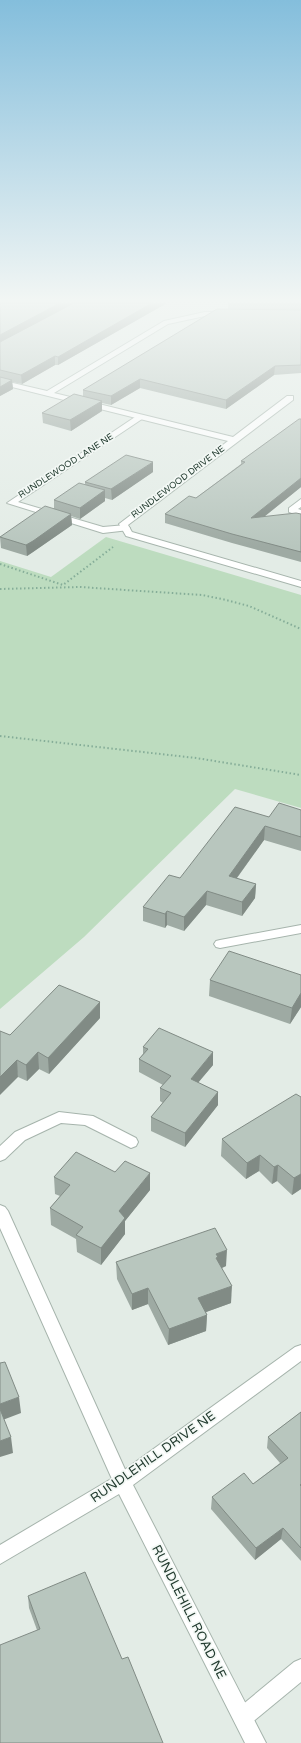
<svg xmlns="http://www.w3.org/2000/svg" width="301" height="1743" font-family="'Varela Round',sans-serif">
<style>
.green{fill:#bddcbf}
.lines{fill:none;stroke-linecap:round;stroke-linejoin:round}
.lane-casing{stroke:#a6b4ac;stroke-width:2}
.street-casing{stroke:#a6b4ac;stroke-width:2}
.path{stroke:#85ad98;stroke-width:2;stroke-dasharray:1.5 2.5;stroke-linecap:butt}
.lane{fill:#fff;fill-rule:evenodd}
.street{fill:#fff;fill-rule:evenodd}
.wall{fill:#9eaaa3}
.shaded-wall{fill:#818b85}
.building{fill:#b8c6be;stroke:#818b85}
.labels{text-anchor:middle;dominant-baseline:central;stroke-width:3.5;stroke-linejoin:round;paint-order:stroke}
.far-street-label{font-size:9px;fill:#233c30;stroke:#f3f8f5}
.near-street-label{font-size:13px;fill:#233c30;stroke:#f3f8f5}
</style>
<rect width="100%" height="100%" fill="#e3ece6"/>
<polygon class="green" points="106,537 301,595 301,808 235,789 84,937 0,1009 0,561 51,577"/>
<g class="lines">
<defs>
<g id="lane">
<polygon points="138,415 145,417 18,502 103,527 126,525 130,528 129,530 103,533 7,503"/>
<polygon points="301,499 301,507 298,509 301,510 301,516 289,512 289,508"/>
<polygon points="59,1112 93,1116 136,1138 138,1142 136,1146 131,1148 85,1125 61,1123 25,1140 5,1159 0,1161 0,1146 15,1132"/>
<polygon points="0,1205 5,1207 8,1211 128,1476 131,1482 128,1488 122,1490 116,1488 0,1228"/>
<polygon points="301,1659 301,1682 250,1724 243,1727 236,1724 233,1717 236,1710 294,1662"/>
</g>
<g id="street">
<polygon points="205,312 224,312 227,314 224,316 205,316 168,324 54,393 233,437 287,396 293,396 293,400 128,525 132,532 301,581 301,587 126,536 119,524 228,441 0,384 0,380 47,391 164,321"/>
<polygon points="301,925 301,933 220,948 216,947 214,944 216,941 220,940"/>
<polygon points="301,1345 301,1361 133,1485 266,1743 245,1743 119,1494 0,1564 0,1545 116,1476 295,1347"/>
</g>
</defs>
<use href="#lane" class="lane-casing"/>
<use href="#street" class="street-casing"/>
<g class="path">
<polyline points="0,564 63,585 113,547"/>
<polyline points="0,589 80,587 202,595 222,599 249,606 301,629"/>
<polyline points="0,736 196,758 301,775"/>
</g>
<use href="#lane" class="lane"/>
<use href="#street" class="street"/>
</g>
<g class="wall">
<polygon points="0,303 167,303 58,365 55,365 22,384 12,382 13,389 0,396"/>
<polygon points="228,303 301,303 301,373 274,375 226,409 140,388 111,405 102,403 102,411 71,431 43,423 42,413 83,396 83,390 228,309"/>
<polygon points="301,419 301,487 264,517 301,514 301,562 232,543 165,523 165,514 196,498 241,464 241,461"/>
<polygon points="153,472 112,500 105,498 105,501 80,519 71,516 72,525 33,552 27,556 1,548 0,537 54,508 54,500 85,485 85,482"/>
<polygon points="301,810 301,851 264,840 237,878 256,884 255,898 242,916 206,905 184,931 167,925 165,928 143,921 143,907 180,878 269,817"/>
<polygon points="301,975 301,1007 290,1024 209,996 210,980"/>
<polygon points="100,1018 49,1074 39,1069 27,1081 18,1077 10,1035"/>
<polygon points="143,1047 213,1065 198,1083 218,1092 218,1105 185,1147 151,1131 151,1117 163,1103 160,1101 160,1088 163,1085 139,1072 139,1059 143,1054"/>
<polygon points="301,1097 301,1189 292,1195 277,1181 272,1184 259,1171 246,1179 221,1156 222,1139"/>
<polygon points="54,1177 150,1190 125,1221 125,1234 101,1265 77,1252 76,1239 51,1225 50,1208 60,1196 55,1194"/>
<polygon points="116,1262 226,1266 222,1268 231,1303 206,1312 207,1315 206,1331 168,1345 148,1304 132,1310 117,1279"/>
<polygon points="301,1412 301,1561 281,1539 255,1560 211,1509 212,1497 253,1484 280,1463 267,1448 268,1437"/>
<polygon points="28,1596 122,1659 37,1630 29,1608"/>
</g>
<g class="shaded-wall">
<polygon points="60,303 77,303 0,343 0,335"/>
<polygon points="152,303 167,303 58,365 58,357"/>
<polygon points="55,356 55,365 22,384 21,375"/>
<polygon points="275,366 274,375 226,409 226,400"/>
<polygon points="140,379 140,388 111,405 111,396"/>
<polygon points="12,380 13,389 0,396 0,387"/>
<polygon points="102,401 102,411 71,431 70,420"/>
<polygon points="153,462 153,472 112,500 111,489"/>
<polygon points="301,478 301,487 250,528 251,518"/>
<polygon points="105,490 105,501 80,519 80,508"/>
<polygon points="71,514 72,525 33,552 27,556 26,545"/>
<polygon points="265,826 264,840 228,890 229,876"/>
<polygon points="256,884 255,898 242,916 242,902"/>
<polygon points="207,891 206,905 184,931 184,917"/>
<polygon points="167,911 167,925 165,928 165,914"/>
<polygon points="301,993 301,1007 290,1024 292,1008"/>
<polygon points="100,1002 100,1018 49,1074 48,1058"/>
<polygon points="38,1052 39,1069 27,1081 26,1065"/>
<polygon points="213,1052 213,1065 190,1092 191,1079"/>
<polygon points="17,1060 18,1077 0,1095 0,1077"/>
<polygon points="218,1092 218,1105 185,1147 185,1133"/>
<polygon points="260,1155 259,1171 246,1179 247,1163"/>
<polygon points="278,1165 277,1181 272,1184 274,1167"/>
<polygon points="150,1173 150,1190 125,1221 125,1234 101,1265 101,1248 119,1211"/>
<polygon points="301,1174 301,1189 292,1195 294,1178"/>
<polygon points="227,1250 226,1266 217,1270 216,1254"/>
<polygon points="232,1286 231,1303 198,1315 198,1298"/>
<polygon points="148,1288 148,1304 132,1310 132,1294"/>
<polygon points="207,1315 206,1331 168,1345 169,1329"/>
<polygon points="19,1397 21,1413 0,1421 0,1404"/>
<polygon points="11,1437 13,1453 0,1457 0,1441"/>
<polygon points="283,1528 281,1539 255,1560 256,1548"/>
</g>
<g class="building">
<polygon points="0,303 60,303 0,335"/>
<polygon points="74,303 152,303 58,357 55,356 21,375 0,370 0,342"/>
<polygon points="217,309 301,310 301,365 275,366 226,400 140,379 111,396 83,390"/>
<polygon points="0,377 12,380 0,387"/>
<polygon points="74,394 102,401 70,420 42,413"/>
<polygon points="299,419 301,419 301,478 251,518 296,513 301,514 301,552 232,534 165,514 189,496 196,498 245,462 241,461"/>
<polygon points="126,455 153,462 111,489 85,482"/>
<polygon points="79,483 105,490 80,508 54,500"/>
<polygon points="45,506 71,514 33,541 26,545 0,537"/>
<polygon points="279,803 301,810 301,837 265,826 229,876 256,884 242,902 207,891 184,917 167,911 165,914 143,907 169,875 180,878 235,807 269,817"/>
<polygon points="229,951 301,975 301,993 292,1008 210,980"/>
<polygon points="59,985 100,1002 48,1058 38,1052 26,1065 17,1060 0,1077 0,1031 10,1035"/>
<polygon points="159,1028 213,1052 191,1079 218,1092 185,1133 151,1117 171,1093 160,1088 171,1076 139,1059 148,1049 143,1047"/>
<polygon points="296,1094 301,1097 301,1174 294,1178 278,1165 274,1167 260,1155 247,1163 222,1139"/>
<polygon points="76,1152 115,1172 125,1161 150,1173 119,1211 125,1218 101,1248 76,1235 83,1227 50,1208 70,1185 54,1177"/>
<polygon points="215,1228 227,1250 216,1254 218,1257 216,1258 232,1286 198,1298 207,1315 169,1329 148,1288 132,1294 116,1262"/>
<polygon points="5,1362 19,1397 0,1404 0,1363"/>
<polygon points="0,1409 11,1437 0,1441"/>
<polygon points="301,1412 301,1484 300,1485 301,1486 301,1548 283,1528 256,1548 212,1497 244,1473 253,1484 288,1458 268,1437"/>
<polygon points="85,1572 122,1659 128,1657 163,1743 0,1743 0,1645 40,1629 28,1596"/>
</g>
<linearGradient id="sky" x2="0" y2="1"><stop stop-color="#84bedc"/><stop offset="0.55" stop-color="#f2f6f4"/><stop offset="1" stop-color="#f2f6f4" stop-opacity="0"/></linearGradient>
<rect width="301" height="547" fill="url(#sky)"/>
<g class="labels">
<g class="far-street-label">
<text transform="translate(66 466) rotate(-33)">RUNDLEWOOD LANE NE</text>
<text transform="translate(178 482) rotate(-37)">RUNDLEWOOD DRIVE NE</text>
</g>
<g class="near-street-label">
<text transform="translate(153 1457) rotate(-35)">RUNDLEHILL DRIVE NE</text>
<text transform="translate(189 1612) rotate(63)">RUNDLEHILL ROAD NE</text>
</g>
</g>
</svg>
